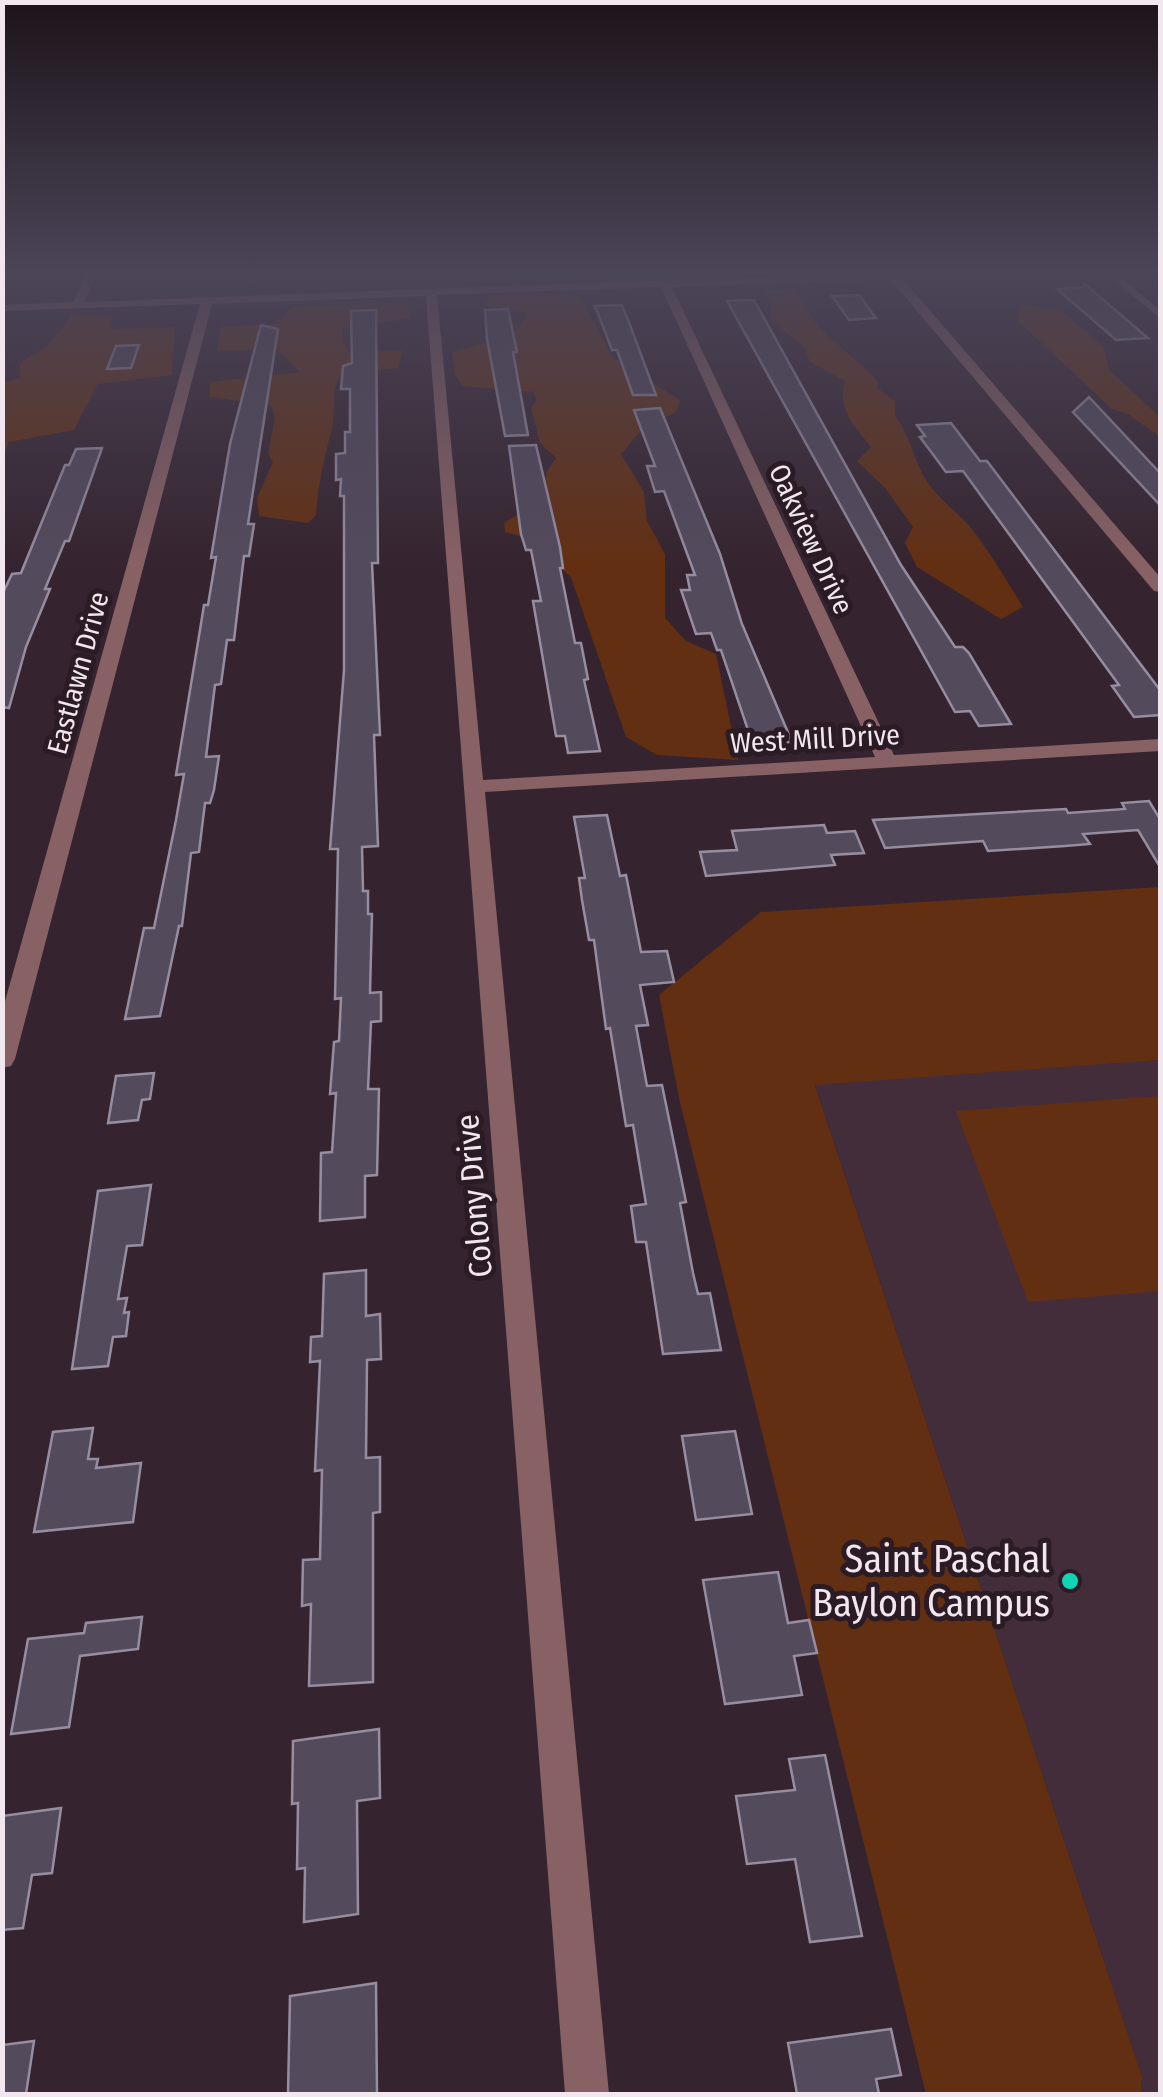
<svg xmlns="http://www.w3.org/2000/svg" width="1163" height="2097" font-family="'Fira Sans Condensed',sans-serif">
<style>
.built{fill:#432d3b}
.green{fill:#632f12}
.building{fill:#534a5c;stroke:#978da1;stroke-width:2.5}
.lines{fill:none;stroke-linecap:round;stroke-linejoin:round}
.minor{fill:#886164;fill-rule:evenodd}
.poi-dot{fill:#0fd5b4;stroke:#2b1b25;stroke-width:4}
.labels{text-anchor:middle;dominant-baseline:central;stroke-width:10;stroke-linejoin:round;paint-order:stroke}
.far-street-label{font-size:28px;fill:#f2e7ee;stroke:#2b1b25}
.street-label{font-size:32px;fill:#f2e7ee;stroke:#2b1b25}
.near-poi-label{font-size:38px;fill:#f2e7ee;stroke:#2b1b25;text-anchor:end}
</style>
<rect width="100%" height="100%" fill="#35242f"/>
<polygon class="built" points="1160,1060 1160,2094 1141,2094 1142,2077 815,1084"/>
<g class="green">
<path d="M797,288V295C809,303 806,310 814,321C829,341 862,362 878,382L877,388L895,401V416C911,435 913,462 929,484C941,502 959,513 972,529C991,554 1007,581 1023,607L1001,619L917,567L905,543L913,527L886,489L857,461L871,447C855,426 836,409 845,381L810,362L804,347L771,320V302L764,291Z"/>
<polygon points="556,292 582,299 613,358 680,400 676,412 643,428 621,454 644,492 647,521 665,554 665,618 686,641 716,654 738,760 657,755 626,737 571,577 524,537 505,532 504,523 541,499 547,471 556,458 540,443 531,408 537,400 533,392 463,386 455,375 452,352 513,335 528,313 484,305 485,300 494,295"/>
<path d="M406,302L411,318L342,328L343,342L349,352L403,351L398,368L341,374C330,391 336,410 332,429C324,459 318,484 316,515L308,523L259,516L257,498L273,462L268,454L275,418L271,405L209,397L211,382L300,372L277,350L217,351L221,327L277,324L292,307Z"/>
<polygon points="1028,305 1062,312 1089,334 1104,348 1109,370 1160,417 1160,437 1128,414 1112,409 1018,321 1019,307"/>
<polygon points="113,315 110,329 175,327 172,375 98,384 74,430 9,442 3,457 3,383 20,378 20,363 47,346 72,316"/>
<polygon points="1160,887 1160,1060 815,1085 1142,2077 1141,2094 926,2094 679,1098 659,995 761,912"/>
<polygon points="1160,1096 1160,1291 1028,1302 956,1111"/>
</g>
<g class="building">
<polygon points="1085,284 1121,315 1148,338 1116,340 1057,289 1082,288"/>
<polygon points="859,295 876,318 849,320 832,296"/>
<polygon points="754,300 901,565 955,647 963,647 969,653 1011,724 979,726 970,711 955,712 727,301"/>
<polygon points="622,305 630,325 656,395 633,395 617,350 612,350 595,306"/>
<polygon points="508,309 517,352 513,352 528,435 505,436 487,339 485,310"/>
<polygon points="376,310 378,563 372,563 380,735 374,735 378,846 362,847 363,891 368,891 368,914 372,914 370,993 381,992 381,1021 371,1022 368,1089 379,1089 377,1175 365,1176 365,1217 320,1221 321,1153 332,1152 336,1093 330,1094 334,1042 339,1041 341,998 335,999 338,849 330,849 344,670 344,496 340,496 341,479 336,480 336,454 345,453 345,432 350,432 350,389 341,389 343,366 352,363 351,311"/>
<polygon points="261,325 278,329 248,524 254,524 249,556 244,556 234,640 227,640 221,684 215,685 206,757 219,756 214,790 210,803 205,803 199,852 191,853 182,926 179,926 160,1016 125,1019 144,928 154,928 176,820 184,774 176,775 200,630 204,605 208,605 216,557 211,558 230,444"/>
<polygon points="139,345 131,368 107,369 116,346"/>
<polygon points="1089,397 1160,473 1160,505 1073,412"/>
<polygon points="660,408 720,554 742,624 792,742 753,745 721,650 717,650 711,633 696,634 681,590 690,590 687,575 695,575 664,491 655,492 647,466 655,466 634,410"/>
<polygon points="951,423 980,461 987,461 1160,690 1160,715 1134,717 1112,686 1119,685 963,471 946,472 920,437 925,436 917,425"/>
<polygon points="536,445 560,547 563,568 560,568 575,643 581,643 588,679 584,680 600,751 568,753 565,736 556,736 533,601 541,601 531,550 526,550 521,534 509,446"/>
<polygon points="102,448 69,541 65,541 45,589 50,589 26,647 9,708 2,707 2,595 12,574 21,573 65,465 69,465 76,449"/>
<polygon points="1149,801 1160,819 1160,867 1138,830 1083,834 1090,844 1065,846 988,851 983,841 885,848 873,820 1066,809 1068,813 1125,809 1122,803"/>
<polygon points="607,815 620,876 626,875 641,952 667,951 674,982 640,985 648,1025 636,1026 647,1086 662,1085 686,1202 680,1203 693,1273 698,1294 710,1293 721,1350 663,1354 646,1242 636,1242 631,1206 646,1204 633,1125 626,1126 610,1028 606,1029 594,940 589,940 582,900 579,878 585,878 574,817"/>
<polygon points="824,825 827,833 855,831 864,853 831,855 835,865 706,876 700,852 737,850 732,831"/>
<polygon points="154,1073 150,1099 142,1100 138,1120 108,1123 116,1076"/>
<polygon points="151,1185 142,1245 127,1246 118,1299 127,1298 124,1313 129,1312 126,1336 113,1337 108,1366 72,1369 98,1191"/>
<polygon points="366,1270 366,1316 380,1314 381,1359 367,1360 366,1458 380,1457 380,1512 373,1513 373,1682 309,1686 311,1604 302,1606 303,1560 320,1559 322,1470 315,1471 320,1361 310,1362 311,1337 322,1336 324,1274"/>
<polygon points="93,1428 88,1459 98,1459 96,1468 141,1463 133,1522 34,1532 53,1432"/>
<polygon points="735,1431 752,1514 696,1520 682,1436"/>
<polygon points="778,1572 788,1623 809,1620 817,1653 794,1656 802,1695 725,1704 703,1580"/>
<polygon points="142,1617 138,1649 80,1656 69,1727 11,1734 28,1639 84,1633 86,1623"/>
<polygon points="379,1729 380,1798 357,1801 358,1914 304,1922 305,1868 297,1869 298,1803 292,1804 293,1741"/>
<polygon points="825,1755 862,1936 810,1942 795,1859 747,1864 736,1796 795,1790 789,1759"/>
<polygon points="61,1808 52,1873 32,1875 23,1928 2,1930 2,1816"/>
<polygon points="376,1983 377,2094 288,2094 290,1996"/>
<polygon points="891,2029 901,2075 876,2079 879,2094 797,2094 788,2043"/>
<polygon points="34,2041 26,2094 2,2094 2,2045"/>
</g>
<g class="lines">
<g class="minor">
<path d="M86,275H96L84,302L665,280L910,275L902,278L1160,577V592L1154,591L890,279L672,287L894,755L1160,739V751L485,792L609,2094H565L426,296L212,304L15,1059L11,1066L2,1068V1012L200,304L2,311V305L73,302ZM661,287L875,757L483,780L437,295Z"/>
<polygon points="1107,275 1118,275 1160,310 1160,318"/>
</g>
</g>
<linearGradient id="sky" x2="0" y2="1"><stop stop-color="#1d141a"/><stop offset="0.48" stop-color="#4b4558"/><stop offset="1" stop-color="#4b4558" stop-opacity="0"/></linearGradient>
<rect width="1163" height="568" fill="url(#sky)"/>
<circle class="poi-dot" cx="1070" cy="1581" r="10"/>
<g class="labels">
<g class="far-street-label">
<text transform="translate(811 539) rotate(65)">Oakview Drive</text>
<text transform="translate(78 673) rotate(-75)">Eastlawn Drive</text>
<text transform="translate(815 739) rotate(-3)">West Mill Drive</text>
</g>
<g class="street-label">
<text transform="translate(474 1196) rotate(-95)">Colony Drive</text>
</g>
<g class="near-poi-label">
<text x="1050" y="1559">Saint Paschal<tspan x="1050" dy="44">Baylon Campus</tspan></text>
</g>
</g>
<rect width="1163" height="2097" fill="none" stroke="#f2e7ee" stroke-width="10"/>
</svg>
